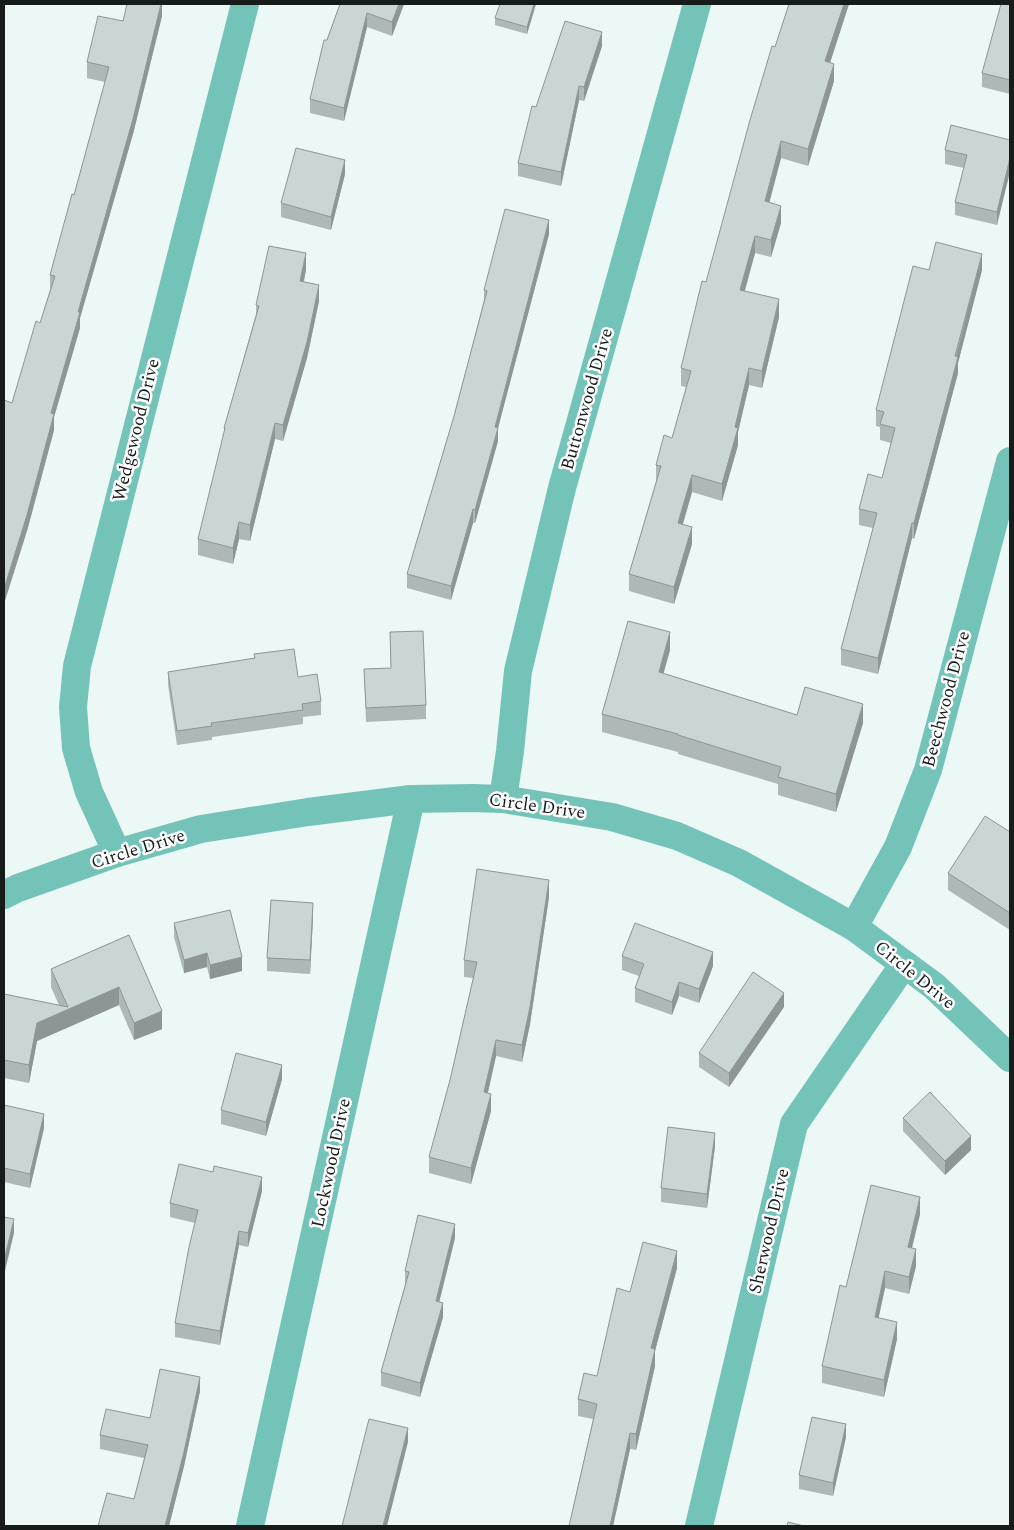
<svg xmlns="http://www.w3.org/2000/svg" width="1014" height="1530" font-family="Spectral,serif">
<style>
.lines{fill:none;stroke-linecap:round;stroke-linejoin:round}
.minor{stroke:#74c3b8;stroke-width:28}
.wall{fill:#aeb8b6}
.shaded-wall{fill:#8d9694}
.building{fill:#cad6d4;stroke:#8d9694}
.labels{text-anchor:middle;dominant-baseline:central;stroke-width:5;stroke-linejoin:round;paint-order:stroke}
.street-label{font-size:18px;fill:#171c1b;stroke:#fff}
</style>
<rect width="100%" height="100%" fill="#ebf8f6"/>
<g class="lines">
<g class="minor">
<polyline points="503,799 510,751 518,671 562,488 697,4"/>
<polyline points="117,853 89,792 76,748 73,707 77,666 245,4"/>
<polyline points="4,895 18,888 117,853 201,829 308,812 411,799 473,798 503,799 612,817 677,836 739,863 854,927 934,986 1010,1058"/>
<polyline points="854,927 898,847 928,770 1010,461"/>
<polyline points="250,1526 411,799"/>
<polyline points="699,1526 794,1124 904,964"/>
</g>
</g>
<g class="wall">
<polygon points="162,4 162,16 133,134 80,318 80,328 54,417 54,430 27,531 12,403 40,323 50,290 50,275 74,195 105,82 87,78 87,62 123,21"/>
<polygon points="340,4 404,4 392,36 367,27 344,121 310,113 310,99 327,40"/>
<polygon points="536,4 527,34 495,25 495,18"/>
<polygon points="789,4 849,4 830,63 834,81 808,166 781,158 769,203 781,223 771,257 755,253 745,291 779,317 762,388 749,385 738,432 738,445 722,501 692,492 683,524 692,544 674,604 629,591 629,574 656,482 656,465 672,438 686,387 681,386 681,368 775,47"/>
<polygon points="1010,4 1010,94 982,87 982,73"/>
<polygon points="602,46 584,101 579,100 561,186 518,176 518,163 536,107"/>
<polygon points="1010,140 997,225 955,215 955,202 964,168 945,164 945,150"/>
<polygon points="345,174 331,230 281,217 281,203"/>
<polygon points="549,234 498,428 498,441 475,523 473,523 451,600 407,588 407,574 454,416 484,300 484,290"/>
<polygon points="306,270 304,282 319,301 307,358 283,441 275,439 250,541 239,539 233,564 198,555 198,539 224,433 224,428 256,314 256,305"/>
<polygon points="929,270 982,270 958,363 958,373 914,539 912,538 878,674 841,665 841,649 873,528 859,525 859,509 882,478 891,443 880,440 880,427 876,426 876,410"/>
<polygon points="390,632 426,705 426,719 366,722 364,669 391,668"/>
<polygon points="670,650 663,673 797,715 863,723 836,812 778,795 778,784 678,754 678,752 602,732 602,714"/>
<polygon points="254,654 298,677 321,701 321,715 303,717 303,724 212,737 212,740 177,745 168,685 168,672 254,658"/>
<polygon points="1010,832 1010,930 948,890 948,873"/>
<polygon points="549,897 530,1024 522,1062 496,1056 488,1093 491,1111 471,1184 429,1173 429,1157 450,1080 473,978 464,977 464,960"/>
<polygon points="313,917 310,974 267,971 267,958"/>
<polygon points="174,923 242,971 210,979 207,967 184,973 174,937"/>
<polygon points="129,935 162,1029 134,1040 119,1005 37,1041 29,1083 4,1078 4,994 59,1005 51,987 51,969"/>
<polygon points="622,956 713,966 699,1003 679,996 672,1015 635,1002 635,988 639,976 622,970"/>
<polygon points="784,1007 729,1087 699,1067 699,1053"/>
<polygon points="282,1079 266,1136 221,1124 221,1110"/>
<polygon points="4,1105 44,1128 30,1188 4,1182"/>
<polygon points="903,1118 971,1150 945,1175 903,1131"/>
<polygon points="715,1146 707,1208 661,1202 661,1188"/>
<polygon points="262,1191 248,1247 239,1245 220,1345 175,1337 175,1323 195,1223 170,1217 170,1203"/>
<polygon points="920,1214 912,1248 916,1266 909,1294 885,1288 878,1318 897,1339 884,1397 822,1383 822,1366 846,1287"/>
<polygon points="455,1238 439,1302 443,1317 420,1397 381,1386 381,1372 405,1285 405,1271"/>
<polygon points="677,1268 655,1351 655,1366 636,1450 630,1449 613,1526 569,1526 593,1419 578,1416 578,1399 597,1376"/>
<polygon points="200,1391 184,1466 169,1526 98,1526 134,1499 144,1458 100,1449 100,1435 150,1418"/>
<polygon points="846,1437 833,1496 799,1489 799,1475"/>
</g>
<g class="shaded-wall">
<polygon points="161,4 162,4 162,16 133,134 80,318 80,328 54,417 54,430 27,531 4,604 4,589"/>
<polygon points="399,4 404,4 392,36 392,22"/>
<polygon points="534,4 536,4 527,34 527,27"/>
<polygon points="844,4 849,4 825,78 825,61"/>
<polygon points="367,13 367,27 344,121 344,108"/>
<polygon points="602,32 602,46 584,101 584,87"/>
<polygon points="834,64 834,81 808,166 808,149"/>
<polygon points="579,86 579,100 561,186 561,172"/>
<polygon points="781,141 781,158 765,219 765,201"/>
<polygon points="1010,158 1010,172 997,225 997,212"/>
<polygon points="345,160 345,174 331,230 331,217"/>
<polygon points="781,206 781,223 771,257 771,240"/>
<polygon points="549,220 549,234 498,428 498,441 475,523 475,510 495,427"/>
<polygon points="755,236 755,253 740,307 740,290"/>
<polygon points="306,253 306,270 300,297 300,281"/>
<polygon points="982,254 982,270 958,363 958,373 914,539 914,523"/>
<polygon points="319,285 319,301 307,358 283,441 283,425"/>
<polygon points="779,299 779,317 762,388 762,371"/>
<polygon points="749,368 749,385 738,432 738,445 722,501 722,484"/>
<polygon points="275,423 275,439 250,541 250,525"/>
<polygon points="692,475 692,492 678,540 678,523"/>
<polygon points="473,509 473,523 451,600 451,586"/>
<polygon points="239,522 239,539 233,564 233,548"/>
<polygon points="912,523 912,538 878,674 878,658"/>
<polygon points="692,527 692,544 674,604 674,587"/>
<polygon points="670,632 670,650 659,690 659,672"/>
<polygon points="863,704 863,723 836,812 836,794"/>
<polygon points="549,880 549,897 530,1024 522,1062 522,1045"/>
<polygon points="313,903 313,917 310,974 310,960"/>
<polygon points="713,952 713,966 699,1003 699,989"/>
<polygon points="207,953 207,967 184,973 184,960"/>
<polygon points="242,957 242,971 210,979 210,965"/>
<polygon points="679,982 679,996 672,1015 672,1002"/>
<polygon points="119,987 119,1005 37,1041 29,1083 29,1065 37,1023"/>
<polygon points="784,993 784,1007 729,1087 729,1073"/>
<polygon points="162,1011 162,1029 134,1040 134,1023"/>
<polygon points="496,1040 496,1056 484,1109 484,1092"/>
<polygon points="282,1065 282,1079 266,1136 266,1122"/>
<polygon points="491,1094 491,1111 471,1184 471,1168"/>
<polygon points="44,1114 44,1128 30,1188 30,1174"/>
<polygon points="715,1133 715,1146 707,1208 707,1194"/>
<polygon points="971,1136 971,1150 945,1175 945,1161"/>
<polygon points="262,1177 262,1191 248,1247 248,1233"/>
<polygon points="920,1197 920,1214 908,1264 908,1247"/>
<polygon points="14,1219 14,1233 4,1275 4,1261"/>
<polygon points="455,1224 455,1238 436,1315 436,1301"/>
<polygon points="239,1231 239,1245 220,1345 220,1331"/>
<polygon points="916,1249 916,1266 909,1294 909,1277"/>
<polygon points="677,1251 677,1268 655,1351 655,1366 636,1450 636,1434 651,1348"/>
<polygon points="885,1271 885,1288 875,1335 875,1317"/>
<polygon points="443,1303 443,1317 420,1397 420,1383"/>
<polygon points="897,1322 897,1339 884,1397 884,1380"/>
<polygon points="200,1377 200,1391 184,1466 169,1526 165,1526"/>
<polygon points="846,1424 846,1437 833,1496 833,1483"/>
<polygon points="408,1428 408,1442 387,1526 383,1526"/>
<polygon points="630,1433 630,1449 613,1526 610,1526"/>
</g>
<g class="building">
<polygon points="127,4 161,4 133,119 78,312 80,312 51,413 54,414 27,515 4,589 4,400 12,403 36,321 40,323 55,276 50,275 72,194 74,195 109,67 87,62 98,16 123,21"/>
<polygon points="340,4 399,4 392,22 367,13 344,108 310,99 324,40 327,40"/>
<polygon points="500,4 534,4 527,27 495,18"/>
<polygon points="789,4 844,4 825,61 834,64 808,149 781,141 765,201 781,206 771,240 755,236 740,290 779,299 762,371 749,368 735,427 738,428 722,484 692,475 678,523 692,527 674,587 629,574 661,466 656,465 664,435 672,438 691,371 681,368 702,281 706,282 750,120 772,46 775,47"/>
<polygon points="1001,4 1010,4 1010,80 982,73"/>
<polygon points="565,21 602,32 584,87 579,86 561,172 518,163 532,106 536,107"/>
<polygon points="951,125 1010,140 1010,158 997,212 955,202 967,155 945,150"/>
<polygon points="296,148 345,160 331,217 281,203"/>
<polygon points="505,209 549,220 495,427 498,428 475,510 473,509 451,586 407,574 454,416 487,291 484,290"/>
<polygon points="936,242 982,254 955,356 958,357 914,523 912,523 878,658 841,649 877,513 859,509 868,474 882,478 895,428 880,424 884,412 876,410 913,266 929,270"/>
<polygon points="269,246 306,253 300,281 319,285 307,342 283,425 275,423 250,525 239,522 233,548 198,539 225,428 224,428 259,306 256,305"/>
<polygon points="628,621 670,632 659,672 797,715 805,687 863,704 836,794 778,777 781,767 678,735 678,734 602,714"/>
<polygon points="423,631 426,705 366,708 364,669 391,668 390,632"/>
<polygon points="294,649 298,677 317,674 321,701 302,704 303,710 211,723 212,726 177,731 168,672 255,658 254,654"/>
<polygon points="985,816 1010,832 1010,913 948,873"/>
<polygon points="477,869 549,880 530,1007 522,1045 496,1040 484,1092 491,1094 471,1168 429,1157 450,1080 477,962 464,960"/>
<polygon points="271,900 313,903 310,960 267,958"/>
<polygon points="230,910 242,957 210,965 207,953 184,960 174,923"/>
<polygon points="635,923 713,952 699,989 679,982 672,1002 635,988 644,964 622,956"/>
<polygon points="129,935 162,1011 134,1023 119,987 37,1023 29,1065 4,1060 4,994 68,1007 51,969"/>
<polygon points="753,972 784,993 729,1073 699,1053"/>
<polygon points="236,1053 282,1065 266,1122 221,1110"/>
<polygon points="930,1092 971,1136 945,1161 903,1118"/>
<polygon points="4,1105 44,1114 30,1174 4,1168"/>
<polygon points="668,1127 715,1133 707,1194 661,1188"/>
<polygon points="179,1164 213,1172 214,1166 262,1177 248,1233 239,1231 220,1331 175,1323 189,1247 198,1210 170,1203"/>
<polygon points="871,1185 920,1197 908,1247 916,1249 909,1277 885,1271 875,1317 897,1322 884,1380 822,1366 840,1285 846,1287"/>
<polygon points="418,1215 455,1224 436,1301 443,1303 420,1383 381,1372 409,1272 405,1271"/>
<polygon points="4,1217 14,1219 4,1261"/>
<polygon points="643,1242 677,1251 651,1348 655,1349 636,1434 630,1433 610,1526 569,1526 597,1404 578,1399 584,1373 597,1376 617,1288 630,1292"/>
<polygon points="160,1369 200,1377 184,1452 165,1526 98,1526 107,1493 134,1499 148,1445 100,1435 106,1409 150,1418"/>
<polygon points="812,1417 846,1424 833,1483 799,1475"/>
<polygon points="369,1419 408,1428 383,1526 342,1526"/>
<polygon points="788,1522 804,1526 787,1526"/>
</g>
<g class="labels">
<g class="street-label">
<text transform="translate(587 399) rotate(-74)">Buttonwood Drive</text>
<text transform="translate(136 430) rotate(-76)">Wedgewood Drive</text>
<text transform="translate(946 699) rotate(-75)">Beechwood Drive</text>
<text transform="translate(537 806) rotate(8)">Circle Drive</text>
<text transform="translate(138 849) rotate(-17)">Circle Drive</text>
<text transform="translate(915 975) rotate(39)">Circle Drive</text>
<text transform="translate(331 1163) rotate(-78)">Lockwood Drive</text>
<text transform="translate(769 1231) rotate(-77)">Sherwood Drive</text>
</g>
</g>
<rect width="1014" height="1530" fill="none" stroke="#171c1b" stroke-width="10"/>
</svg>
